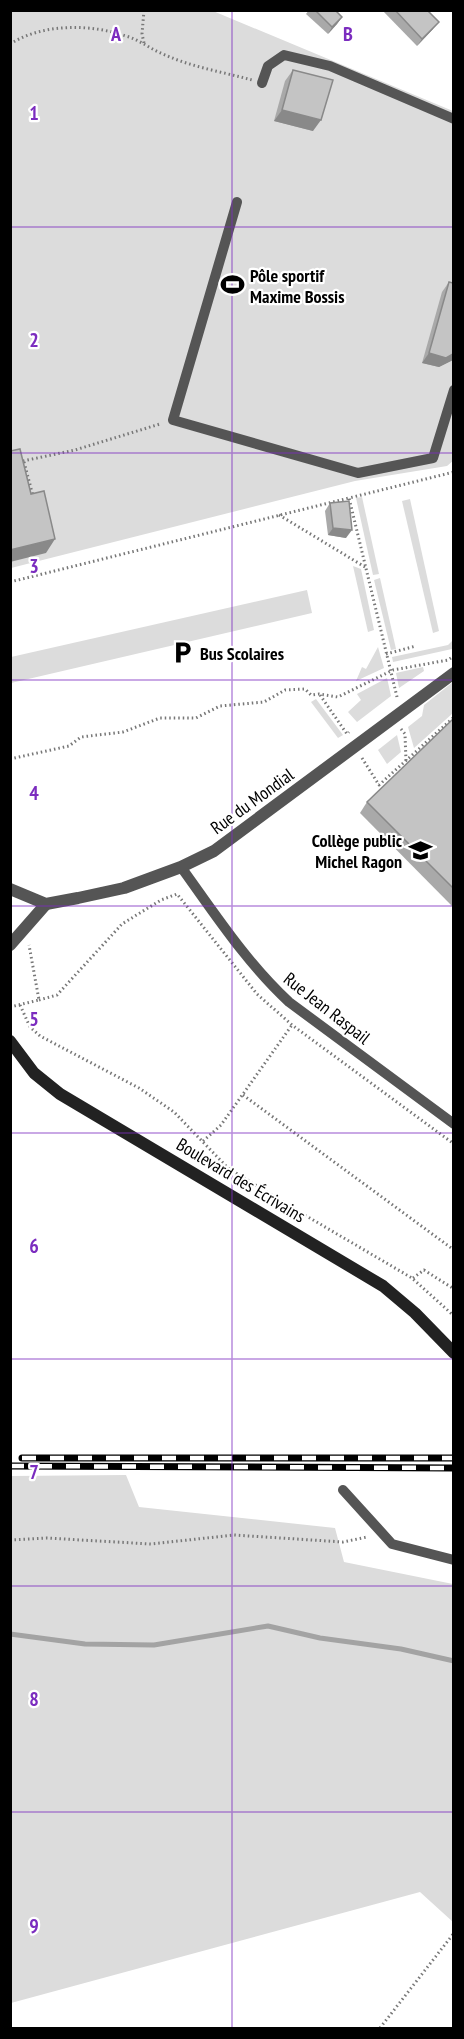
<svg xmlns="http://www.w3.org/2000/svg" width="464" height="2039" font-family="'PT Sans Narrow',sans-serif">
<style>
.green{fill:#dcdcdc}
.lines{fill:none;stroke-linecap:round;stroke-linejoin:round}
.stream{stroke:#a3a3a3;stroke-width:5}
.path{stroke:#777;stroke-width:3;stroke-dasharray:1.5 3;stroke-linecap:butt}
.service{stroke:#555;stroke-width:10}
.minor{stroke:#555;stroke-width:12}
.secondary{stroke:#222;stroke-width:12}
.rail-casing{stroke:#000;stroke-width:7}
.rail{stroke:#fff;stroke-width:4.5;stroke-dasharray:14;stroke-linecap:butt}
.wall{fill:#a9a9a9}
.shaded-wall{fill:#898989}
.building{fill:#c4c4c4;stroke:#898989;stroke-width:1.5}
.grid{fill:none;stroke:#7b2cbf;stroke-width:1.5;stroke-opacity:0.55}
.labels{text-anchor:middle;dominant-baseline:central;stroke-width:4.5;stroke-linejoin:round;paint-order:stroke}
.poi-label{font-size:18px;font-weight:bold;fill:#000;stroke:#fff;text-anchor:start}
.street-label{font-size:18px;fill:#000;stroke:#fff}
.grid-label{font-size:20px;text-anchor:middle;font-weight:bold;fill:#7b2cbf;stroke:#fff;stroke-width:4.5;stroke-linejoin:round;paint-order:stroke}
</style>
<rect width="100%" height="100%" fill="#fff"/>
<g class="green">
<polygon points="10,11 213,11 453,111 454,460 447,466 355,481 11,568"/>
<polygon points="362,497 379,574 373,575 356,498"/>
<polygon points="410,499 439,631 433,633 402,501"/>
<polygon points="353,566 361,569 374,630 368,632"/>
<polygon points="380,578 396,649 391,650 374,580"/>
<polygon points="307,590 312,613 11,683 11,657"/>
<polygon points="453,640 453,647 452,649 393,662 392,657 448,645"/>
<polygon points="378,647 384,668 356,681 362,667 366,669"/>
<polygon points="423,667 424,671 399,688 396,673"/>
<polygon points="387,678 391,696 357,722 348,712 361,700 357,694"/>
<polygon points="453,682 453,713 414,748 408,727 422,716 424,705"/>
<polygon points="316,699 343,735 338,738 311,702"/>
<polygon points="397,735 401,752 387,764 378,750"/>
<polygon points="126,1475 139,1507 335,1528 344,1562 453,1584 453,1922 420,1892 11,2003 11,1476"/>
</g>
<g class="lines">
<polyline class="stream" points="10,1634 85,1644 154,1645 268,1626 320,1638 401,1649 454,1661"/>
<g class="path">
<polyline points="144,43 142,34 144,10"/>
<path d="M10,44C43,23 91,24 126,36C140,40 150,49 163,54C191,67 223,72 252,80"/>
<polyline points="23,461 75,450 160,424"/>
<polyline points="24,462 33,496"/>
<polyline points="279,515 365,567"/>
<polyline points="10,582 349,498"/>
<polyline points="386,654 416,646"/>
<polyline points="320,695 347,734 349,732"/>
<polyline points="397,697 349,498 454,472"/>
<polyline points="401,729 405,734 406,761"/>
<polyline points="362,758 379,785 454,717"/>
<polyline points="10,759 69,746 81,737 123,732 160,718 196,718 220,706 264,702 285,690 305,689 311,695 319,694 338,697 393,670 448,660 454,656"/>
<polyline points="39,1000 57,995 122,924 161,900 177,894 257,994 292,1025 454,1144"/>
<polyline points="20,1005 30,1027 40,1036 139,1088 174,1112 228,1168 291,1207 412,1278 454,1316"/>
<polyline points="10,1007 39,1000 29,945"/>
<polyline points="243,1095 454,1250"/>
<polyline points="203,1141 221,1125 292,1025"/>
<polyline points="413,1278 424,1270 454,1289"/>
<polyline points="10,1540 46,1538 151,1544 234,1535 343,1542 367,1537"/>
<polyline points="380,2028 454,1933"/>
</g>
<g class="service">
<polyline points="262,83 268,66 284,55 330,66 454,119"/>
<polyline points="237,202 173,420 358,473 433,458 454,390"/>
<path d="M181,867C215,914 246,962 289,1002L454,1124"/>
<polyline points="343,1490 392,1544 454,1560"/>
</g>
<g class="minor">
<polyline points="10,889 46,904 78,898 124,888 181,867 214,851 454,673"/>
<polyline points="10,945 46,904"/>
</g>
<polyline class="secondary" points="10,1041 34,1073 60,1094 383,1286 415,1313 454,1353"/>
<defs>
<g id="rail">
<polyline points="22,1458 454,1458"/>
<polyline points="10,1466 454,1468"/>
</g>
</defs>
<use href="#rail" class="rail-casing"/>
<use href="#rail" class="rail"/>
</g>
<g class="wall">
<polygon points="309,10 335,10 342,17 337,24 328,34 306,14"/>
<polygon points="382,10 427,10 433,29 417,46"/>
<polygon points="293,70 313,131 274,121 285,81"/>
<polygon points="449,282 453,283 453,360 439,367 422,363 442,292"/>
<polygon points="330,503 346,538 328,535 325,511"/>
<polygon points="453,719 453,907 360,813 367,802"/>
</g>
<g class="shaded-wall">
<polygon points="342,17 337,24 328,34 332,27"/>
<polygon points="439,22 433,29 417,46 422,39"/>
<polygon points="282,110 321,120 313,131 274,121"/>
<polygon points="429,353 453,354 453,360 439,367 422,363"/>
<polygon points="333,528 352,530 346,538 328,535"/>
<polygon points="55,539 46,553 10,562 10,550"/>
</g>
<g class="building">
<polygon points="315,10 335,10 342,17 332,27"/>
<polygon points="395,10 427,10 439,22 422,39"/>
<polygon points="293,70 333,80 321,120 282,110"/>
<polygon points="449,282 453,283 453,354 446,358 429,353"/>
<polygon points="20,449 31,494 44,491 55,539 10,550 10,451"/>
<polygon points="349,501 352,530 333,528 330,503"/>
<polygon points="453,719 453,888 367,802"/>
</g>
<path class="grid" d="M232,10V2028M10,227H454M10,453H454M10,680H454M10,906H454M10,1133H454M10,1359H454M10,1586H454M10,1812H454"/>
<defs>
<symbol id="stadium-bare" viewBox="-9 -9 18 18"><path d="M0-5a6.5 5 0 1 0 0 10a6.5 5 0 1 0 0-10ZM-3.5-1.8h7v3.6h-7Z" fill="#000" stroke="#fff" stroke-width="2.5" paint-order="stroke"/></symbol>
<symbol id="parking-bare" viewBox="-9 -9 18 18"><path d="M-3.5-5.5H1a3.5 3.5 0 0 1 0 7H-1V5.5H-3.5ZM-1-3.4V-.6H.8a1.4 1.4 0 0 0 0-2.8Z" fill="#000" stroke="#fff" stroke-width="2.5" paint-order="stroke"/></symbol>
<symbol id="school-bare" viewBox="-9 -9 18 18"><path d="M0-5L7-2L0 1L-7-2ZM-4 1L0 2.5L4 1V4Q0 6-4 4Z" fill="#000" stroke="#fff" stroke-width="2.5" paint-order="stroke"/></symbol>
</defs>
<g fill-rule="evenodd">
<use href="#stadium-bare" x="216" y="268" width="33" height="33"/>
<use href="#parking-bare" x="166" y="636" width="33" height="33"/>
<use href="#school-bare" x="404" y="834" width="33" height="33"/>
</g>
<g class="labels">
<g class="poi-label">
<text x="250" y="275">Pôle sportif<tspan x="250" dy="21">Maxime Bossis</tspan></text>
<text x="200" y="653">Bus Scolaires</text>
<text x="402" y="840" text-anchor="end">Collège public<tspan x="402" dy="21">Michel Ragon</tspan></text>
</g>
<g class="street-label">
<text transform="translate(252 801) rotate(-36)">Rue du Mondial</text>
<text transform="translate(327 1008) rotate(38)">Rue Jean Raspail</text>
<text transform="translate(241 1180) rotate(31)">Boulevard des Écrivains</text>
</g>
</g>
<g class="grid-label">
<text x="116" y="41">A</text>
<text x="348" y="41">B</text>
<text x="34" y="120">1</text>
<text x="34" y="347">2</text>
<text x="34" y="573">3</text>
<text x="34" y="800">4</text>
<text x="34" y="1026">5</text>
<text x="34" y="1253">6</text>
<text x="34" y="1479">7</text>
<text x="34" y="1706">8</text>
<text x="34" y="1933">9</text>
</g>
<rect width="464" height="2039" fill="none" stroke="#000000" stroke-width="24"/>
</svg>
